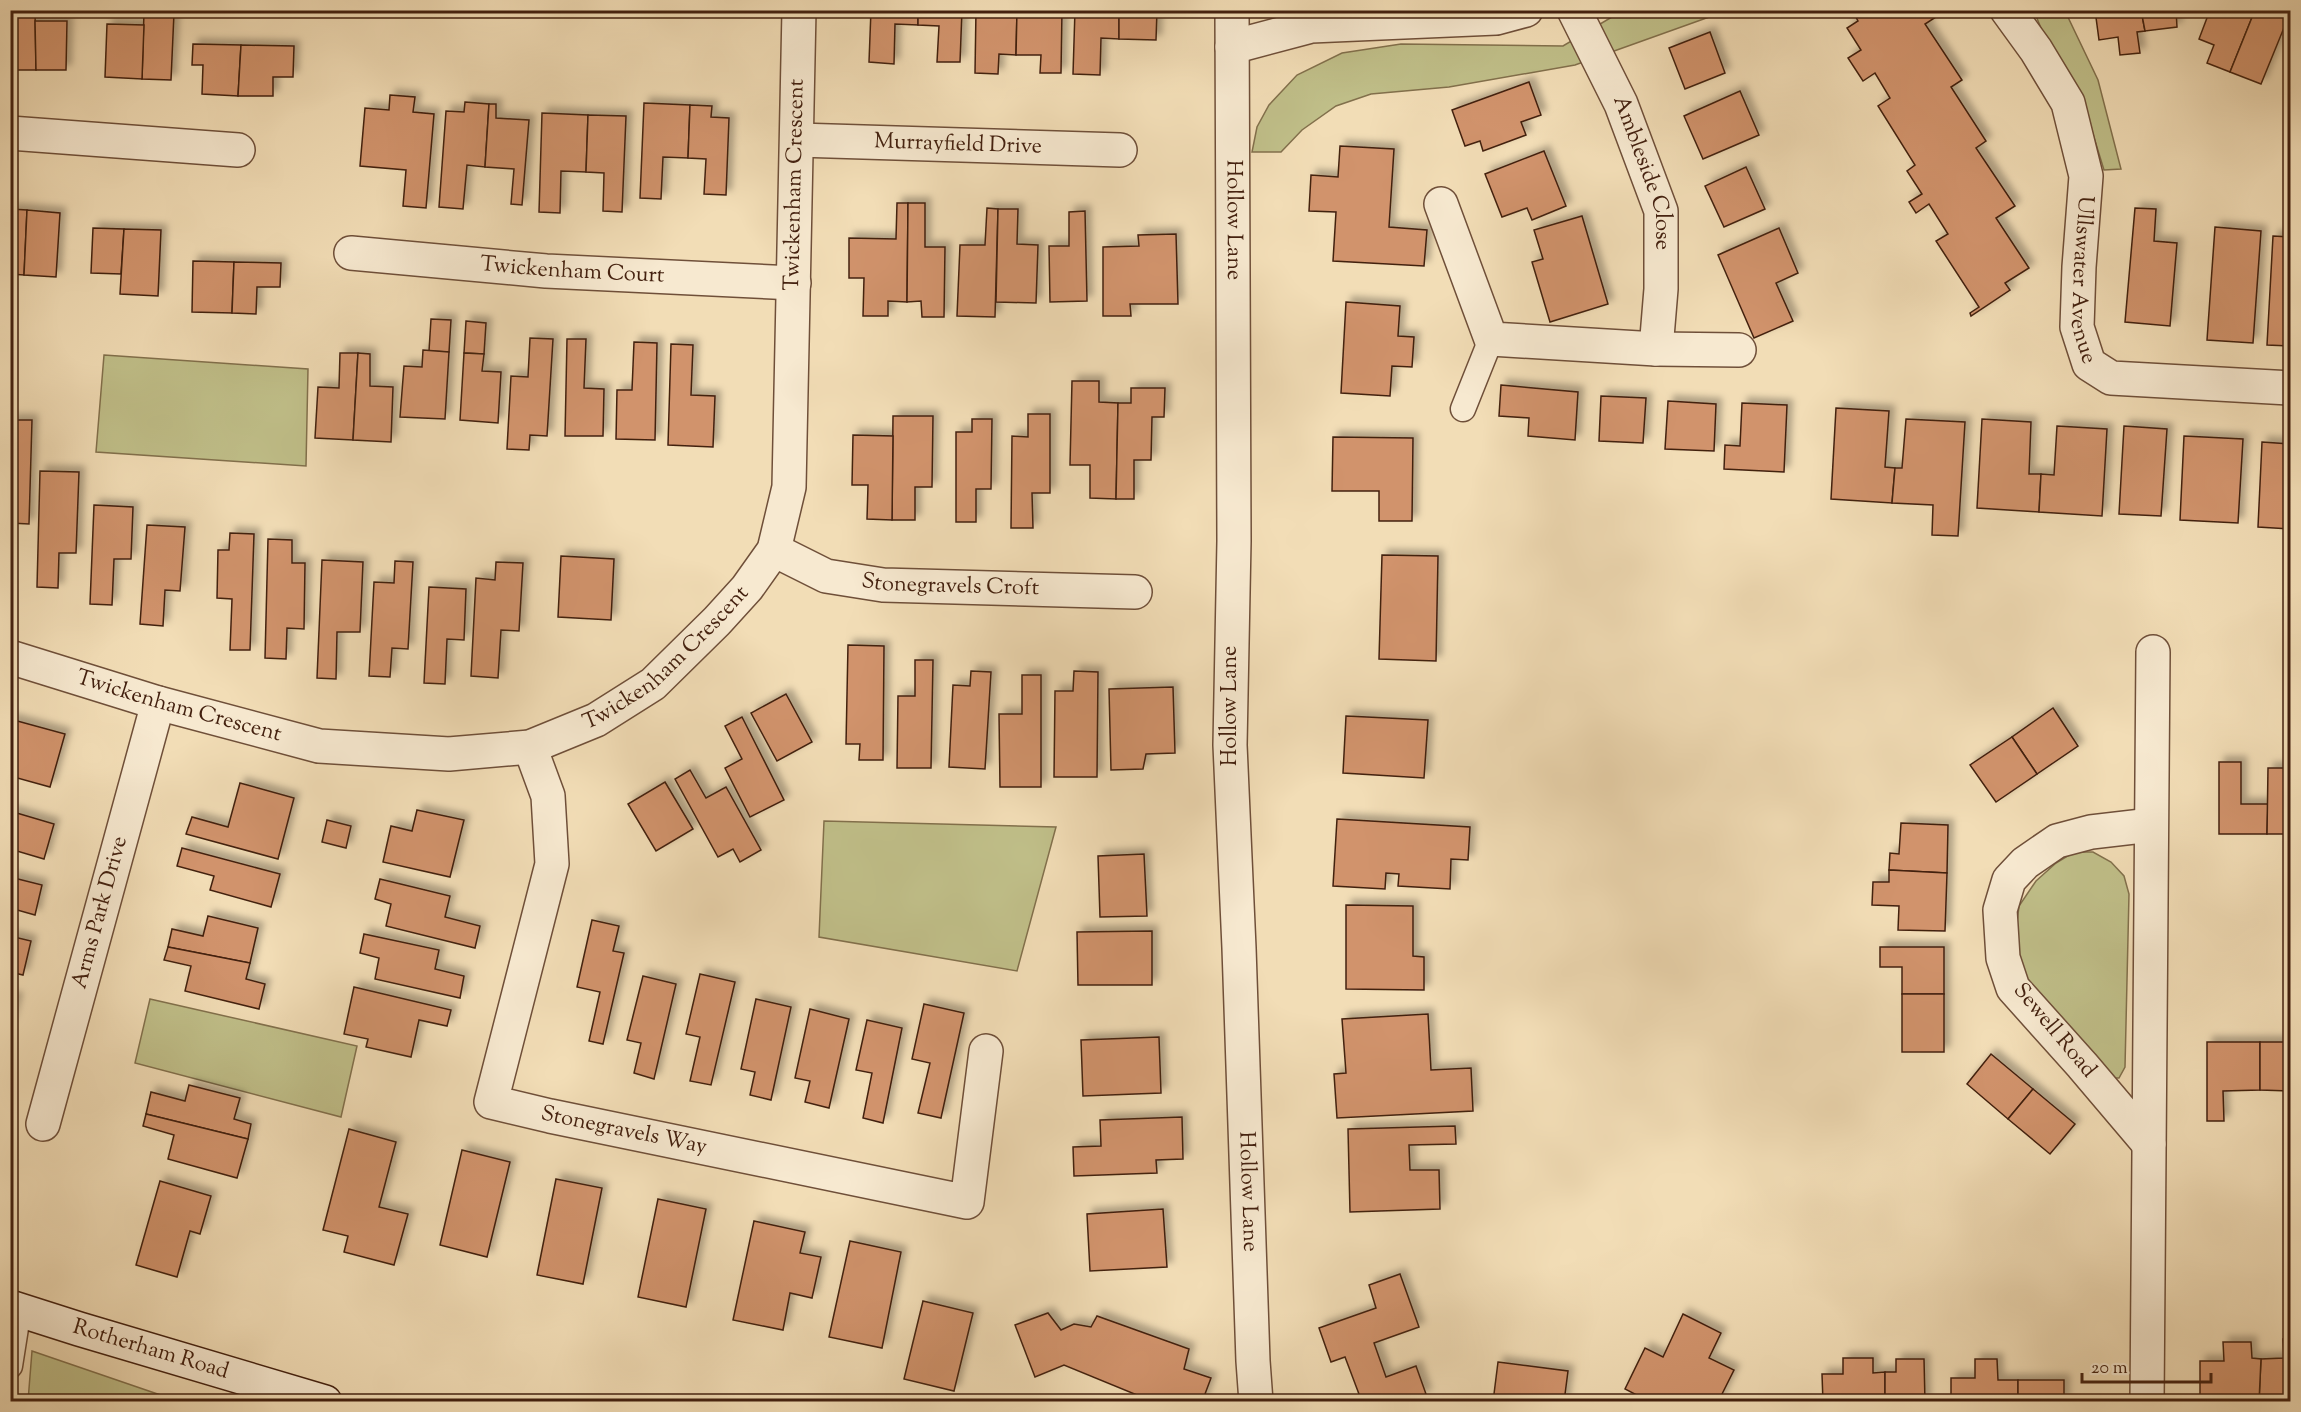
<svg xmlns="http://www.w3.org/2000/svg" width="2301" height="1412" font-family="'Sorts Mill Goudy',serif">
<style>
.green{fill:#c0bf89;stroke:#82704c;stroke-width:1.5}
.building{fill:#d1936c;stroke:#43200f;stroke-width:1.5;filter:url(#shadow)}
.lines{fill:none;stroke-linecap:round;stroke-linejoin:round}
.lane-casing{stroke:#6f4f39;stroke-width:27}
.street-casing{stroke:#6f4f39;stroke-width:36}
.secondary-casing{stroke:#43200f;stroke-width:36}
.lane{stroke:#f7e9d0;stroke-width:24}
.street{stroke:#f7e9d0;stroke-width:33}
.secondary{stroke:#f7e9d0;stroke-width:33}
.labels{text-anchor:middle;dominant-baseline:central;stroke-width:4.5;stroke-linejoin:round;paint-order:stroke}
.street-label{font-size:22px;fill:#43200f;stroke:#f7e9d0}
</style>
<defs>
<filter id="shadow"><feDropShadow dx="5.5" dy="-5.5" stdDeviation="3" flood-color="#0004"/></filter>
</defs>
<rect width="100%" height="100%" fill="#f2ddb6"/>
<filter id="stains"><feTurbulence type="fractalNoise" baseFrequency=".00333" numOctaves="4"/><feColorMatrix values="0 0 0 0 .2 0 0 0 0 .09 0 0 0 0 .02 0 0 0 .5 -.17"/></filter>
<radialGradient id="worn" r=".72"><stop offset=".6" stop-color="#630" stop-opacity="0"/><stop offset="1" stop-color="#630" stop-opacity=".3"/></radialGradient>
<g class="green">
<polygon points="1622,11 1726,11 1575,65 1449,87 1371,94 1336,106 1302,130 1281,152 1252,152 1257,127 1269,105 1297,75 1342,53 1401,44 1563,46"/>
<polygon points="2034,11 2065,11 2098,80 2121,169 2104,170 2080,92 2043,33"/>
<polygon points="104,355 308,369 306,466 96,452"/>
<polygon points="824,821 1056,827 1017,971 819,937"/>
<polygon points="2074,852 2093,852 2111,862 2124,876 2129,894 2125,1067 2119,1078 2109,1078 2025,978 2015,940 2019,906 2036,881 2056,863"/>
<polygon points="150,999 357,1046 341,1117 135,1063"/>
<polygon points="32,1351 178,1401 28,1401"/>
</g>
<g class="building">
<polygon points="19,10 35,10 36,70 10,70 10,13 19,13"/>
<polygon points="871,10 918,10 918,25 895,24 894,64 869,62"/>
<polygon points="918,10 962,10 960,62 937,62 939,26 918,25"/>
<polygon points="976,10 1017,10 1016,55 999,54 998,74 975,73"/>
<polygon points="1017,10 1062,10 1061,73 1040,73 1041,55 1016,55"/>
<polygon points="1075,10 1119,10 1119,39 1101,38 1100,75 1073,74"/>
<polygon points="1119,10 1157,10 1156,40 1119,39"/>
<polygon points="1852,10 1932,10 1936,17 1925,24 1962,80 1951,87 1986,141 1976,148 2015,206 1996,218 2029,268 2005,283 2010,290 1971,316 1970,313 1979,307 1936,241 1948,234 1929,204 1916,213 1909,202 1922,194 1907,171 1915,165 1878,106 1890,98 1875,73 1863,81 1848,58 1861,50 1847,28 1858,21"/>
<polygon points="2095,10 2141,10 2145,31 2137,32 2140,53 2120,55 2118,37 2099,40"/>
<polygon points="2141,10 2176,10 2177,27 2145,31"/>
<polygon points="2210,10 2255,10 2230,72 2207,63 2214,45 2199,39"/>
<polygon points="2255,10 2283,10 2290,13 2261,84 2230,72"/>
<polygon points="144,12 174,13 171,80 142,79"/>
<polygon points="35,21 67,21 66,70 36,70"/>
<polygon points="107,24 144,25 142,79 105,77"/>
<polygon points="1710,32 1725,73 1685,89 1669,48"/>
<polygon points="193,44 241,45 238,96 202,94 203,65 192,65"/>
<polygon points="241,45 294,46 293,77 273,77 273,96 238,96"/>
<polygon points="1529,82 1541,115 1521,122 1526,135 1483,151 1480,141 1465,146 1452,110"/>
<polygon points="1740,91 1759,135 1703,159 1684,116"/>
<polygon points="390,95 415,97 413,112 434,114 426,208 403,206 406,170 360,166 365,108 389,110"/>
<polygon points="465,102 489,104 485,167 467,165 463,209 439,207 446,111 464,112"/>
<polygon points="644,103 690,105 688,158 663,157 661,199 640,198"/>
<polygon points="489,104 496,104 496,118 529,120 522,205 511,204 514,169 485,167"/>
<polygon points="690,105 712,106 711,117 729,118 726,195 704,194 706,159 688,158"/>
<polygon points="542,113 588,115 586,172 561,171 560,213 539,212"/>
<polygon points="588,115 626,116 622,212 603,211 604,173 586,172"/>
<polygon points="1340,146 1394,149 1389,227 1427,230 1424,266 1333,261 1336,212 1309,211 1311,175 1338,177"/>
<polygon points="1544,151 1566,206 1532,220 1527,208 1502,217 1485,174"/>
<polygon points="1746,167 1765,209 1724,227 1705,186"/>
<polygon points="897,203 908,203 907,302 888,301 888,316 863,316 864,278 849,278 849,238 896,239"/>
<polygon points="908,203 925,203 925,247 945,247 944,317 922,317 921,301 907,302"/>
<polygon points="987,208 998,209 995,317 957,316 960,245 985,245"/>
<polygon points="2135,208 2156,209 2154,241 2177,243 2170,326 2125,322"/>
<polygon points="10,209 27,210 24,275 10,274"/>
<polygon points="998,209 1018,209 1017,244 1038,245 1036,303 996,302"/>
<polygon points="27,210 60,213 56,277 24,275"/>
<polygon points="1085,211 1087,301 1050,302 1049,246 1069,246 1069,212"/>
<polygon points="1582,216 1608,304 1550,322 1532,262 1543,259 1534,230"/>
<polygon points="2215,227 2261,231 2253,343 2207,340"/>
<polygon points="93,228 124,229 121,274 91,273"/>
<polygon points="1779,228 1798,273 1776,283 1793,321 1754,338 1718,255"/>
<polygon points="124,229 161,230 158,296 120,294"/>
<polygon points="1176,234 1178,304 1130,304 1131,316 1103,316 1103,247 1139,246 1138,235"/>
<polygon points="2273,236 2290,237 2290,346 2267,345"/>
<polygon points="193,261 234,262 232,313 192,312"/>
<polygon points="234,262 281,263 280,287 257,287 256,314 232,313"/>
<polygon points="1346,302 1400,306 1398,336 1414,337 1412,367 1392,366 1390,396 1341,393"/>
<polygon points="431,319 451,320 449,352 429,351"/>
<polygon points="466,321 486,323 484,354 464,353"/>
<polygon points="530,338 553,339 547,436 530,435 529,450 507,449 511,376 528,377"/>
<polygon points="567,339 586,339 584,388 604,389 603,436 565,436"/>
<polygon points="634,342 657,343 655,440 616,439 617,390 632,390"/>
<polygon points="671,344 693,345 691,395 715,396 713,447 668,445"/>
<polygon points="423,350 449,352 445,419 400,417 404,366 422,367"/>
<polygon points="340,353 358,353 353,440 315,438 318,387 339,388"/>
<polygon points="358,353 370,354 370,386 393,387 391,442 353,440"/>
<polygon points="464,353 484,354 482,371 501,372 498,423 460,420"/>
<polygon points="1072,381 1099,381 1099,402 1118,403 1116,499 1090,498 1090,465 1070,465"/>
<polygon points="1501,385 1578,392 1575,440 1528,436 1529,418 1499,416"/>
<polygon points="1131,388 1165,388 1164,417 1152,417 1151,460 1134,460 1134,499 1116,499 1118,403 1131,403"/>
<polygon points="1601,396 1646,398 1643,443 1599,441"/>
<polygon points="1668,401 1716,404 1714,451 1665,449"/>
<polygon points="1742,403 1787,405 1784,472 1724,469 1725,445 1740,446"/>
<polygon points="1836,408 1889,411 1885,467 1895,468 1892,503 1831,499"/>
<polygon points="1028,414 1050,414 1050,493 1032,493 1033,528 1011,528 1012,436 1028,437"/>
<polygon points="893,416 933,416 932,487 915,487 915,520 892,520"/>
<polygon points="972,419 992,419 991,489 976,489 976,522 956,522 956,432 972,432"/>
<polygon points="1906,419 1965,422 1958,536 1932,535 1933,505 1892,503 1895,468 1902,468"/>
<polygon points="1982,419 2031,422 2029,474 2041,474 2039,512 1977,508"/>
<polygon points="10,420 32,420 29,524 10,523"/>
<polygon points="2057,426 2107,429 2102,516 2039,512 2041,474 2054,475"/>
<polygon points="2124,426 2167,429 2161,516 2119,514"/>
<polygon points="853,435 893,436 892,520 867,519 868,485 852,485"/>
<polygon points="2184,436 2243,439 2238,523 2180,520"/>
<polygon points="1333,437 1413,438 1412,521 1379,521 1379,491 1332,491"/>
<polygon points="2262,442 2290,444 2290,529 2258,527"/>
<polygon points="40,471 79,472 76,553 59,553 58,588 37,587"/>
<polygon points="94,505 133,507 131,559 114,559 112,605 90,604"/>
<polygon points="147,525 185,527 180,591 165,590 163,626 140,624"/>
<polygon points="230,533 254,534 250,650 230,650 232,599 217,598 218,550 229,550"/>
<polygon points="268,539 292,540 292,563 305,563 304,629 287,628 286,659 265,658"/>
<polygon points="1382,555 1438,556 1436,661 1379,659"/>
<polygon points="561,556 614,559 611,620 558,617"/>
<polygon points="322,560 363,562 360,632 337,632 336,679 317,678"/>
<polygon points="395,561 413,562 408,649 392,648 390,677 369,676 374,582 394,583"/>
<polygon points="496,562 523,563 519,631 501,630 498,678 471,676 476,578 495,580"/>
<polygon points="429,587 466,589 464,640 447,639 445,684 424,683"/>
<polygon points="848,645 884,646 883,760 859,760 860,744 846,744"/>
<polygon points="915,660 933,660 931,768 897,768 898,696 915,696"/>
<polygon points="971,671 991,672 985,769 949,767 953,685 970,686"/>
<polygon points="1074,671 1098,672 1097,777 1054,777 1055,691 1073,691"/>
<polygon points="1022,675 1041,675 1041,787 1000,787 999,714 1022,714"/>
<polygon points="1173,687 1175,753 1146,754 1143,769 1111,770 1109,689"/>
<polygon points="786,694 812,742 777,761 751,713"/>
<polygon points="2053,708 2078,746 2037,774 2012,737"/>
<polygon points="1346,716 1428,720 1424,778 1343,773"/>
<polygon points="742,717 784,800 750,817 725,768 742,759 725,726"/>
<polygon points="10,719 65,734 50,787 10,776"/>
<polygon points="2012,737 2037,774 1996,802 1970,765"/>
<polygon points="2219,762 2241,762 2241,804 2268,804 2267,834 2219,834"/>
<polygon points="2268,768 2290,768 2290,834 2267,834"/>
<polygon points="690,770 706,798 726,787 761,850 740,862 733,849 718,857 675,779"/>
<polygon points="665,782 693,829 656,851 628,804"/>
<polygon points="240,783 294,798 278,859 186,834 192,817 228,827"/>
<polygon points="417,810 464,820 450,877 383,862 391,826 412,831"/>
<polygon points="10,811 54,824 44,859 10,849"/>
<polygon points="1337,819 1470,827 1468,860 1451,859 1450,889 1398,886 1399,874 1386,873 1385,889 1333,886"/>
<polygon points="327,820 351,826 346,848 322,842"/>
<polygon points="1901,823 1948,825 1947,873 1889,870 1890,853 1899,854"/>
<polygon points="182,848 280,874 271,907 210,890 214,876 177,866"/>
<polygon points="1144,854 1147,916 1100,917 1098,856"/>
<polygon points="1889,870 1947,873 1945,931 1898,930 1899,906 1872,905 1873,882 1889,882"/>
<polygon points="10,877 42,885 35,915 10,908"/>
<polygon points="380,879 450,896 445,917 480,926 475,948 386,926 391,904 375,899"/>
<polygon points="1346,905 1413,906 1413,956 1424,957 1424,990 1346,989"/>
<polygon points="208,916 258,928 250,963 168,947 172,929 203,936"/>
<polygon points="592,920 619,926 613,951 624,953 603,1044 589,1041 600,992 577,987"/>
<polygon points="1152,931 1152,985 1078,985 1077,932"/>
<polygon points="364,934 439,950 435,969 464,976 460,998 375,979 379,958 360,953"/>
<polygon points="10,936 31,941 23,975 10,972"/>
<polygon points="168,947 250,963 246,979 265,984 259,1009 185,991 191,966 164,960"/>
<polygon points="1880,947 1944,947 1944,994 1902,994 1902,967 1880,967"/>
<polygon points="700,974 735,982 711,1085 690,1081 700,1037 686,1034"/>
<polygon points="643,976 676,984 654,1079 634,1073 641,1043 627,1040"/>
<polygon points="354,987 451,1010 447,1026 419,1020 411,1057 366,1047 368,1039 344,1034"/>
<rect x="1902" y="994" width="42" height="58"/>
<polygon points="10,997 17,998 10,1025"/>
<polygon points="756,999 791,1007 771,1100 750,1095 755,1072 741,1069"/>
<polygon points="924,1004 964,1013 941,1118 918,1113 930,1063 912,1059"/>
<polygon points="810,1009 849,1019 829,1108 805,1102 810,1081 795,1078"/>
<polygon points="1428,1014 1431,1070 1471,1068 1473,1111 1337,1118 1334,1074 1346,1073 1342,1019"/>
<polygon points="867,1020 902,1028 883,1123 863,1118 872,1073 856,1070"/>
<polygon points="1159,1037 1161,1093 1083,1096 1081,1040"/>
<polygon points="2207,1042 2260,1042 2260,1090 2223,1091 2224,1121 2207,1121"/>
<polygon points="2260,1042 2290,1042 2290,1091 2260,1090"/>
<polygon points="1991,1054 2033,1089 2008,1119 1967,1084"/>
<polygon points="189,1085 240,1098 234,1119 251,1124 248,1139 146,1114 151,1092 185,1101"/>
<polygon points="2033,1089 2075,1124 2050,1154 2008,1119"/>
<polygon points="146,1114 248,1139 237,1178 168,1159 174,1135 143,1126"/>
<polygon points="1182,1117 1183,1159 1156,1160 1157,1173 1074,1176 1073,1147 1101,1146 1100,1120"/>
<polygon points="1455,1126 1456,1144 1409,1145 1410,1170 1439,1170 1440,1209 1350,1212 1348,1129"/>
<polygon points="349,1129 396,1142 379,1207 408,1214 394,1265 344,1252 348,1236 323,1230"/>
<polygon points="462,1150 510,1162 487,1257 440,1245"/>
<polygon points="556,1179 602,1188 583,1284 537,1275"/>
<polygon points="160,1181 211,1196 200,1234 190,1231 177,1277 136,1265"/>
<polygon points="658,1199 706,1209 686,1307 638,1297"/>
<polygon points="1163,1209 1167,1267 1090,1271 1087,1214"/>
<polygon points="754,1221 805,1232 800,1253 821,1257 812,1298 790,1293 783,1330 733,1320"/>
<polygon points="850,1241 901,1252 882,1348 829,1337"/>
<polygon points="1400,1274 1419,1327 1374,1343 1386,1377 1416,1366 1426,1394 1405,1402 1362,1402 1345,1357 1331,1362 1319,1328 1376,1308 1369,1285"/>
<polygon points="923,1301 973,1313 954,1391 904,1379"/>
<polygon points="1048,1313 1061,1330 1074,1324 1091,1327 1097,1316 1189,1349 1184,1369 1211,1378 1202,1402 1154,1402 1064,1365 1035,1377 1015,1325"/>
<polygon points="1683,1314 1721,1333 1709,1358 1734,1370 1718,1402 1650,1402 1625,1389 1645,1348 1663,1357"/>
<polygon points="2283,1339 2290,1339 2290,1402 2259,1402 2261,1359 2284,1358"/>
<polygon points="2223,1342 2251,1342 2252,1358 2261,1359 2259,1402 2200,1402 2200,1361 2224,1361"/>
<polygon points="1843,1358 1873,1358 1873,1373 1885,1372 1885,1402 1823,1402 1822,1374 1843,1374"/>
<polygon points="1896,1359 1924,1359 1925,1402 1885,1402 1885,1372 1896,1372"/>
<polygon points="1975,1359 1997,1359 1998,1380 2018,1380 2018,1402 1951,1402 1951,1378 1975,1378"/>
<polygon points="1498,1362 1568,1371 1564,1402 1493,1402"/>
<rect x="2018" y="1380" width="46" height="22"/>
</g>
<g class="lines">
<defs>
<g id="lane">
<polyline points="1463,409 1491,339"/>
<polyline points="10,1366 19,1309"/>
</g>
<g id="street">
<path id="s1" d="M1232,10L1234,541L1230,745L1239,948L1253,1361L1256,1402"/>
<path id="s2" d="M1574,10L1621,104L1661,211V289L1656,349"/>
<path id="s3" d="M2007,10L2036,50L2068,103L2086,176L2079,267L2077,327L2089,364L2111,378L2290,388"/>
<polyline points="1232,47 1311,26 1496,18 1526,10"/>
<polyline points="10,133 238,150"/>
<path id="s4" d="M798,140L1120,150"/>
<polyline points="1441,204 1491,339 1656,349 1739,350"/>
<path id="s5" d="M351,253L546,271L794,283"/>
<path id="s6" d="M774,550L826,576L883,585L1135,592"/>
<path id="s7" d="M10,657L158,703L319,746L449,754L530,747L596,720L653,684L717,621L747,588L774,550L789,487L799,10"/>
<path id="s8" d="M530,747L548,796L552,864L491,1102L550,1116L967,1202L986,1051"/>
<path id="s9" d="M43,1124L158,703"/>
<polyline points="2149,1144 2082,1065 2013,988 2003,958 2000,910 2009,880 2025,863 2057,841 2091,832 2151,825"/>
<polyline points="2147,1402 2153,652"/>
</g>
<g id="secondary">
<path id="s10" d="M10,1307L79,1329L325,1402"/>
</g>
</defs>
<use href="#lane" class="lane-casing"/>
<use href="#street" class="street-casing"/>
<use href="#secondary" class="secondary-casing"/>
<use href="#lane" class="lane"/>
<use href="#street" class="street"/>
<use href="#secondary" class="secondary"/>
</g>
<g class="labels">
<g class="street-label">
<text stroke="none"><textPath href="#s4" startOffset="160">Murrayfield Drive</textPath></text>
<text stroke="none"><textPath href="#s2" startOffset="178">Ambleside Close</textPath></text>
<text stroke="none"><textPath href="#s7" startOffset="1220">Twickenham Crescent</textPath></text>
<text stroke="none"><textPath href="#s1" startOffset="210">Hollow Lane</textPath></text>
<text stroke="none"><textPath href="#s5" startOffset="222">Twickenham Court</textPath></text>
<text stroke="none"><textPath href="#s3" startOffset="291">Ullswater Avenue</textPath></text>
<text stroke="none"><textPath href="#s6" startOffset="183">Stonegravels Croft</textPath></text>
<text stroke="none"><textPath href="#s7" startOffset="698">Twickenham Crescent</textPath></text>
<text transform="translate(1231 706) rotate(-90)">Hollow Lane</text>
<text stroke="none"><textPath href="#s7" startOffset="176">Twickenham Crescent</textPath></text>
<text stroke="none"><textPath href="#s9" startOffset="219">Arms Park Drive</textPath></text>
<text transform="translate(2054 1031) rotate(50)">Sewell Road</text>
<text stroke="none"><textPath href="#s8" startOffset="502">Stonegravels Way</textPath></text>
<text stroke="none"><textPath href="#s1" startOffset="1182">Hollow Lane</textPath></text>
<text stroke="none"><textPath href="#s10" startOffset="147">Rotherham Road</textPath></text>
</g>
</g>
<rect width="2301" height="1412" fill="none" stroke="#f2ddb6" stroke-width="36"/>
<rect x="12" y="12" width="2277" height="1388" fill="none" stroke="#43200f" stroke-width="3"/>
<rect x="18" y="18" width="2265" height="1376" fill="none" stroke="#43200f" stroke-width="1.5"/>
<path d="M2082 1373v9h129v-9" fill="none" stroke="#43200f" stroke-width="3"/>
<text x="2091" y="1373" font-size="18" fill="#43200f" stroke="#f7e9d0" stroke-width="4.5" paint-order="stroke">20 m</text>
<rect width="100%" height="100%" filter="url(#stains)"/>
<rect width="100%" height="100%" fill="url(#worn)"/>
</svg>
